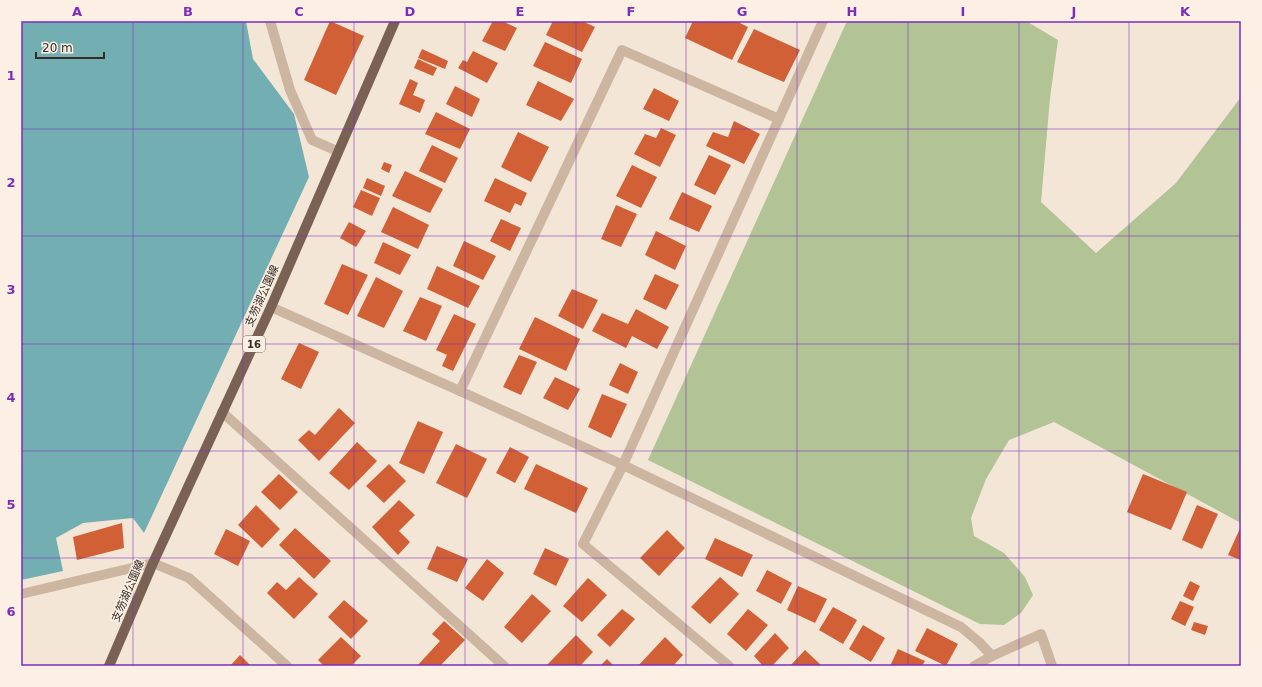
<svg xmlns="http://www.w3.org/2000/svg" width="1262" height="687" font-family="'DejaVu Sans','Noto Sans JP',sans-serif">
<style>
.green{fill:#b2c395}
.water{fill:#73aeb2}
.building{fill:#d16036}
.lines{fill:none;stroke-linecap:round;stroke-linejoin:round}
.minor{stroke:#ccb6a1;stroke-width:10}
.major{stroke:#796254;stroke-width:10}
.grid{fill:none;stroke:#7b2cbf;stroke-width:1;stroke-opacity:0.55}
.labels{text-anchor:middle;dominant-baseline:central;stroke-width:3;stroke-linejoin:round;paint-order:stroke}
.shield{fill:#fbf0e3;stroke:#70655e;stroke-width:1}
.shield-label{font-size:10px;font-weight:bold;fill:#352a25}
.street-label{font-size:11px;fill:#352a25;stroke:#fbf0e3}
.neatline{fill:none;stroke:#7b2cbf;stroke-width:1.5}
.grid-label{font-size:13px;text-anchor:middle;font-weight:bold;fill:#7b2cbf}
</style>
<rect width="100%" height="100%" fill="#f3e6d6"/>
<polygon class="green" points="847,21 1026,21 1058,40 1050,98 1041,202 1096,253 1176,183 1241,97 1241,523 1054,422 1009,440 986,479 971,518 974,536 1004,553 1025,577 1033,595 1021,613 1004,625 980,624 648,460"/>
<polygon class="water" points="21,21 246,21 253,59 294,114 309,177 144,533 133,518 83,523 56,538 63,571 21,580"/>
<g class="building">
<polygon points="330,21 364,36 336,95 304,80"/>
<polygon points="493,21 502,21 517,28 505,51 482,41"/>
<polygon points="553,21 582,21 595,27 582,52 546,35"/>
<polygon points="693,21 736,21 748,27 732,60 685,38"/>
<polygon points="754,29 800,50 784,82 737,62"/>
<polygon points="545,42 582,59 571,83 533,66"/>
<polygon points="422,49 448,61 445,69 418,58"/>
<polygon points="473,51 498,63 487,83 458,68 463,60 467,62"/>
<polygon points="418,59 437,68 433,76 414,68"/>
<polygon points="410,79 418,83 413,95 425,100 420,113 399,104"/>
<polygon points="538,81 574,99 561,121 526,105"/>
<polygon points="455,86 480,99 472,117 446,104"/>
<polygon points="654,88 679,101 669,121 643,109"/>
<polygon points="436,112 470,129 460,149 425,134"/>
<polygon points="734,121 760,134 744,164 706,146 713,132 728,137"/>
<polygon points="661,128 676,135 660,167 634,154 645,134 656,138"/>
<polygon points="518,132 549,147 531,182 501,167"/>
<polygon points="432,145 458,158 445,183 419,171"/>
<polygon points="709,155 731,165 715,195 694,185"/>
<polygon points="384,162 392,165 389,173 381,169"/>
<polygon points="632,165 657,177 641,208 616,196"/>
<polygon points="405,171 443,189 430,213 392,196"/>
<polygon points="367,178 385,186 381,196 363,188"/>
<polygon points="495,178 527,193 521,206 515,203 510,213 484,201"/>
<polygon points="361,190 380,198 372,216 353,207"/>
<polygon points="682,192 712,206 699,232 669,219"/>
<polygon points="616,205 637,214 621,247 601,239"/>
<polygon points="393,207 429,225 418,249 381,232"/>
<polygon points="501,219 521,228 510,251 490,241"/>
<polygon points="349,222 366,231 356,247 340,238"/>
<polygon points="656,231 686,246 675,270 645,255"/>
<polygon points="464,241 496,256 483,280 453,266"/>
<polygon points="383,242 411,255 400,275 374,263"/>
<polygon points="342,264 368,275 348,315 324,304"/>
<polygon points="437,266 480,286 468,308 427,289"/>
<polygon points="655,274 679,285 666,310 643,299"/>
<polygon points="376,277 403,291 384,328 357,316"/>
<polygon points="572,289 598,300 583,329 558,316"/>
<polygon points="420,297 442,306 426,341 403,331"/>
<polygon points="636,309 669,327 657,349 632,336 626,348 592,331 602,313 628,324"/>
<polygon points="454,314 476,324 453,371 442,366 447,355 436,350"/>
<polygon points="535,317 580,339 566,371 519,349"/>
<polygon points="299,343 319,352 301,389 281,379"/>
<polygon points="519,355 537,362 521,395 503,387"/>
<polygon points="620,363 638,372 628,394 609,385"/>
<polygon points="555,377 580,389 568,410 543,398"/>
<polygon points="602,394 627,404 611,438 588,427"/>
<polygon points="339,408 355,423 319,461 298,440 309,430 315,435"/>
<polygon points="418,421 443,432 424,474 399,463"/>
<polygon points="357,442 377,461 349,490 329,473"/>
<polygon points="456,444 487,459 467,498 436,483"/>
<polygon points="510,447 529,457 515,483 496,473"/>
<polygon points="389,464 406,481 384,503 366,486"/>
<polygon points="536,464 588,488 576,513 524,489"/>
<polygon points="279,474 298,492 280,510 261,492"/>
<polygon points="1143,474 1187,492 1171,530 1127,512"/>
<polygon points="399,500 415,515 399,531 410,542 398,555 372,527"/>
<polygon points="256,505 280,529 262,548 238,525"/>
<polygon points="1197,505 1218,514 1202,549 1182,540"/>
<polygon points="122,523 124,548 77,560 73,537"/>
<polygon points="1241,526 1241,560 1228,555"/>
<polygon points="295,528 331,561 314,579 279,545"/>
<polygon points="226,529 250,541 238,566 214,554"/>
<polygon points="667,530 685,548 659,576 640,558"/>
<polygon points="715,538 753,555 742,577 705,559"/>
<polygon points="437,546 468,559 457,582 427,569"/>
<polygon points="545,548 569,559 556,586 533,574"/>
<polygon points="487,559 504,573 483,601 465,588"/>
<polygon points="767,570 792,583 781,604 756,591"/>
<polygon points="299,577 318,594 294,619 267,593 277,582 286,590"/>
<polygon points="720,577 739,594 710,624 691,607"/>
<polygon points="588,578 607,595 582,622 563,606"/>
<polygon points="1190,581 1200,586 1193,601 1183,596"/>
<polygon points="798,586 827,599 815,623 787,610"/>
<polygon points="532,594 551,611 522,643 504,627"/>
<polygon points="344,600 368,621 351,639 328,617"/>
<polygon points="1180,601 1194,607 1185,626 1171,619"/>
<polygon points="833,607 857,620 843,644 819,630"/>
<polygon points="622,609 635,619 610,647 597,635"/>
<polygon points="748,609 768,625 746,651 727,634"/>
<polygon points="444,621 465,640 440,666 417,666 440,641 432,634"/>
<polygon points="1194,622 1208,626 1205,635 1191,630"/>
<polygon points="863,625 885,638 871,662 849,649"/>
<polygon points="927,628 958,644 946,666 915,651"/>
<polygon points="775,633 789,648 772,666 763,666 754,656"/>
<polygon points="576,635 593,652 580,666 546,666"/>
<polygon points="341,637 361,656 351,666 324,666 318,660"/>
<polygon points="665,637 683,655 673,666 638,666"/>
<polygon points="898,649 925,661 922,666 890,666"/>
<polygon points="805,650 822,666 790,666"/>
<polygon points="240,655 251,666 230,666"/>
<polygon points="607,659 614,666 600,666"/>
</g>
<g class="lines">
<g class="minor">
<polyline points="270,21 290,90 312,140 337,151"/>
<polyline points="271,307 460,391 623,465 961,627 979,642 992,656"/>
<polyline points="460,391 622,50 779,119"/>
<polyline points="222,412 504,666"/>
<polyline points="21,594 153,563 189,578 287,666"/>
<polyline points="729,666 583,544 623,465 823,21"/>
<polyline points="974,666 992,656 1041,634 1052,666"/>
</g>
<polyline class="major" points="109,666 153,563 271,307 395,21"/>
</g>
<path class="grid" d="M133,21V666M243,21V666M354,21V666M465,21V666M576,21V666M686,21V666M797,21V666M908,21V666M1019,21V666M1129,21V666M21,129H1241M21,236H1241M21,344H1241M21,451H1241M21,558H1241"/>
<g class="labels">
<rect class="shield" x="243" y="336" width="22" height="16" rx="3"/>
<g class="shield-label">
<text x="254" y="344">16</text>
</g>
<g class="street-label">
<text transform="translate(262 296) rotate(-66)">支笏湖公園線</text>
<text transform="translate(128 591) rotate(-67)">支笏湖公園線</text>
</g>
</g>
<rect width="1262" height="687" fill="none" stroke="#fbf0e3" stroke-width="44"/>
<path d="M36 52v6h68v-6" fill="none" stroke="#352a25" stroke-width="2"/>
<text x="42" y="52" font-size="12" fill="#352a25" stroke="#fbf0e3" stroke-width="3" paint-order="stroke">20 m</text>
<rect x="22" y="22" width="1218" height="643" class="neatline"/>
<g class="grid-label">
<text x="77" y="16">A</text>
<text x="188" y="16">B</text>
<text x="299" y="16">C</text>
<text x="410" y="16">D</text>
<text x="520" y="16">E</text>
<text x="631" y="16">F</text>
<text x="742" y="16">G</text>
<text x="852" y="16">H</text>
<text x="963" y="16">I</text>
<text x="1074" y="16">J</text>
<text x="1185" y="16">K</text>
<text x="11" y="80">1</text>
<text x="11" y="187">2</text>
<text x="11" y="294">3</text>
<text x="11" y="402">4</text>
<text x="11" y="509">5</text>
<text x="11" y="616">6</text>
</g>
</svg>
